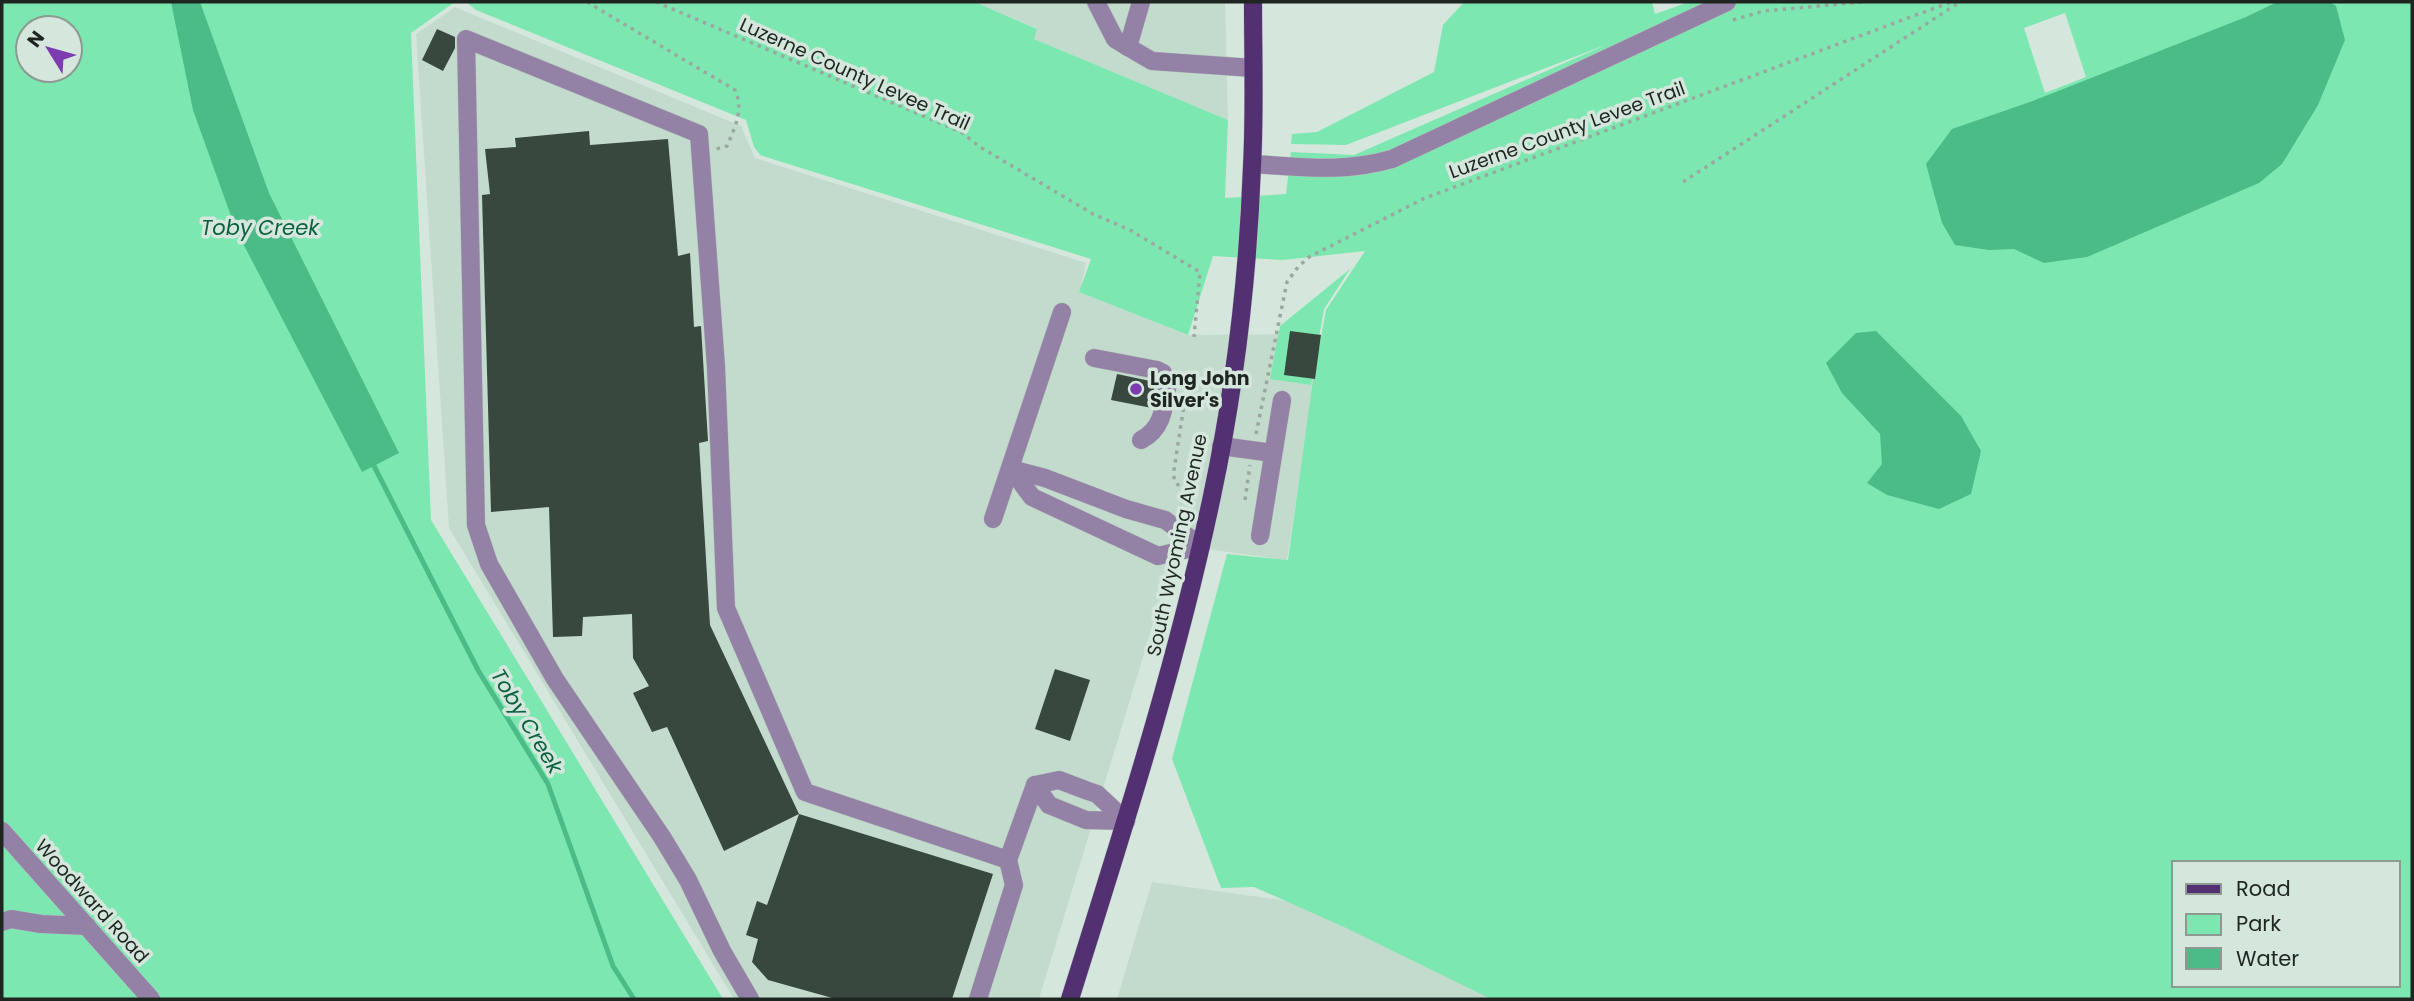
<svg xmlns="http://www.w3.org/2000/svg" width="2414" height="1001" font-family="Poppins,sans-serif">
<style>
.built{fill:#c3dbcd}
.green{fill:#7de7b1;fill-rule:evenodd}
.water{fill:#4bbc87}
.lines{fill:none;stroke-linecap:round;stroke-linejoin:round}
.stream{stroke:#4bbc87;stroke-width:5}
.building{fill:#39483f}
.minor-casing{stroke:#b4c4bb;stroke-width:19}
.major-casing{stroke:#b4c4bb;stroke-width:19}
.path{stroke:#9aa89f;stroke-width:3.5;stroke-dasharray:3.5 5;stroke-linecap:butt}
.minor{stroke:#9381a6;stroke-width:18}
.major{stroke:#523071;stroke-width:18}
.poi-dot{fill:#7c3cb0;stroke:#d5e7dc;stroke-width:2.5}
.labels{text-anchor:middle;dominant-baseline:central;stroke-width:7;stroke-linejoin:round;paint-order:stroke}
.street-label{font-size:19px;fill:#1f2622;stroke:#d5e7dc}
.poi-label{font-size:19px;font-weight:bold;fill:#1f2622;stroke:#d5e7dc;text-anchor:start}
.water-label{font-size:21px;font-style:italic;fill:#0b623f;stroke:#d5e7dc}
</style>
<rect width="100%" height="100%" fill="#d5e7dc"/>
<g class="built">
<polygon points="975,2 1225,2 1228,120 1034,39 1036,28"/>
<polygon points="455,7 741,126 755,158 1086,263 1080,292 1187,335 1321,334 1287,560 1177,545 1039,999 734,999 449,528 416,34"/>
<polygon points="1152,882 1316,905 1494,999 1117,999"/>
</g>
<g class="green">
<path d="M2,2H455L411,33L431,520L723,999H2ZM28,28H70V70H28Z"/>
<path d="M466,2H975L1037,29L1034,39L1228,120L1225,198L1286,194L1291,152L1354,155L1608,44L1346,145L1291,144L1292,134L1317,132L1434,72L1443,25L1464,2H1652L1655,14L1689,2H2412V999H1491L1344,927L1254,887L1221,888L1172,759L1227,554L1288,560L1312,387L1326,310L1365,251L1283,260L1213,256L1188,335L1079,292L1091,259L760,155L754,147L746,120L476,10ZM2065,13L2086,77L2045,93L2024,28ZM2174,863H2398V985H2174Z"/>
<polygon points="1350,269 1324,309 1311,385 1270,379 1280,326"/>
</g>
<g class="water">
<polygon points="171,2 200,2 269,193 399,453 362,472 236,230 193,110"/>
<polygon points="2277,2 2330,2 2336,6 2345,40 2318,105 2282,164 2259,183 2087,257 2044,263 2014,249 1989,250 1955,245 1942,223 1926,164 1952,129 2030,102 2246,17"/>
<polygon points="1876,331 1961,416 1981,451 1971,494 1939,509 1887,495 1867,483 1882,464 1880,434 1842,393 1826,363 1856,333"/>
</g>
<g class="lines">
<polyline class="stream" points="372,462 478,670 548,784 613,966 634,999"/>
</g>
<g class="building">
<polygon points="437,29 455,37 455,48 443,71 422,60"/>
<polygon points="589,131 590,145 668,139 678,256 690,253 694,327 701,326 708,441 699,443 710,625 799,814 724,851 667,727 652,732 633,693 649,686 633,658 632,614 583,617 582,636 553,637 549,507 491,512 482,195 490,194 485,149 516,147 515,138"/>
<polygon points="1290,331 1321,335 1315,379 1284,375"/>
<polygon points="1117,374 1155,382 1152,408 1111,400"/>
<polygon points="1055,669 1090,680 1070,741 1035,729"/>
<polygon points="799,814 993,874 952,999 836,999 768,980 752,962 758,939 746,935 757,901 767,905"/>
</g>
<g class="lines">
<defs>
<g id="minor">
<polyline points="1096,2 1115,39 1128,47"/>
<polyline points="1141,2 1128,47 1152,61 1253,68"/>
<path d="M1253,164C1303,167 1342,173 1392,159L1727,2"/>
<path d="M1094,358L1157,370L1163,373L1168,382C1164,406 1164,428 1141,440"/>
<polyline points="1221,446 1273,453"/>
<polygon points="1011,469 1045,478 1126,509 1165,520 1201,546 1158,556 1032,497"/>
<polyline points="993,519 1062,312"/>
<polyline points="1260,536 1282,400"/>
<polyline points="1035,785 1049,805 1086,820 1126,821"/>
<polyline points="1035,785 1059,780 1088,791 1097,794 1126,821"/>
<polyline points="2,831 151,999"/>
<polyline points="2,922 11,919 41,924 87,926"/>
<polyline points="750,999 722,951 688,880 662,837 555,679 489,564 476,525 466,39 699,134 716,367 726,608 805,792 1008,860"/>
<polyline points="978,999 1014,885 1008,860 1035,785"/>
</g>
<path id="major" d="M1070,999C1122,833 1176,667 1212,496C1235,388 1248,276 1252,166C1255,111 1253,56 1253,2"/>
</defs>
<use href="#minor" class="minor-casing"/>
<use href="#major" class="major-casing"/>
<g class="path">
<path d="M587,2L735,90C744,110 735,127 727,146L716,149"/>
<polyline points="656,2 961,132 980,147 1093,214 1130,230 1200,272 1194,337"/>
<polyline points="1733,20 1764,11 1862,2"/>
<polyline points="1683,182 1960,2"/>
<polyline points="1256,434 1287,282 1298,267 1309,257 1425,198 1951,2"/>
<polyline points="1179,486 1174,480 1174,470 1184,405"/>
<polyline points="1245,500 1250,465"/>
</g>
<use href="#minor" class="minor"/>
<use href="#major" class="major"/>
</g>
<circle class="poi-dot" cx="1136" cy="389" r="7"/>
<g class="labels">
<g class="street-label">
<text transform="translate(855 74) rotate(24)">Luzerne County Levee Trail</text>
<text transform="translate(1567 130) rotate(-20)">Luzerne County Levee Trail</text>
<text transform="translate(1177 545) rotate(-78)">South Wyoming Avenue</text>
<text transform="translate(92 901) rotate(48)">Woodward Road</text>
</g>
<g class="poi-label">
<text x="1150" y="378">Long John<tspan x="1150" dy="22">Silver's</tspan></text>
</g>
<g class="water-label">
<text x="260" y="227">Toby Creek</text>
<text transform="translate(527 721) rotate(59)">Toby Creek</text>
</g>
</g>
<rect width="2414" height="1001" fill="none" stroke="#1f2622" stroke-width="7"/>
<rect x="2172" y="861" width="228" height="126" fill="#d5e7dc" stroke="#8c9a92" stroke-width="2"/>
<rect x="2186" y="884" width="35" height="10" fill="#523071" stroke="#8c9a92" stroke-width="2"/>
<text x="2236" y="896" font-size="21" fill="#1f2622">Road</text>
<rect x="2186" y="914" width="35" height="21" fill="#7de7b1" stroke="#8c9a92" stroke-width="2"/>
<text x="2236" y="931" font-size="21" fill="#1f2622">Park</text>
<rect x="2186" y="948" width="35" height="21" fill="#4bbc87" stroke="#8c9a92" stroke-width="2"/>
<text x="2236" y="966" font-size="21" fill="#1f2622">Water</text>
<g transform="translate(49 49) rotate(307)"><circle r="33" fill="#d5e7dc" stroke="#8c9a92" stroke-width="2"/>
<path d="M0-5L12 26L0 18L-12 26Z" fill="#7c3cb0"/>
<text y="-10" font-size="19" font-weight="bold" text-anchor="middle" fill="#1f2622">N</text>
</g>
</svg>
